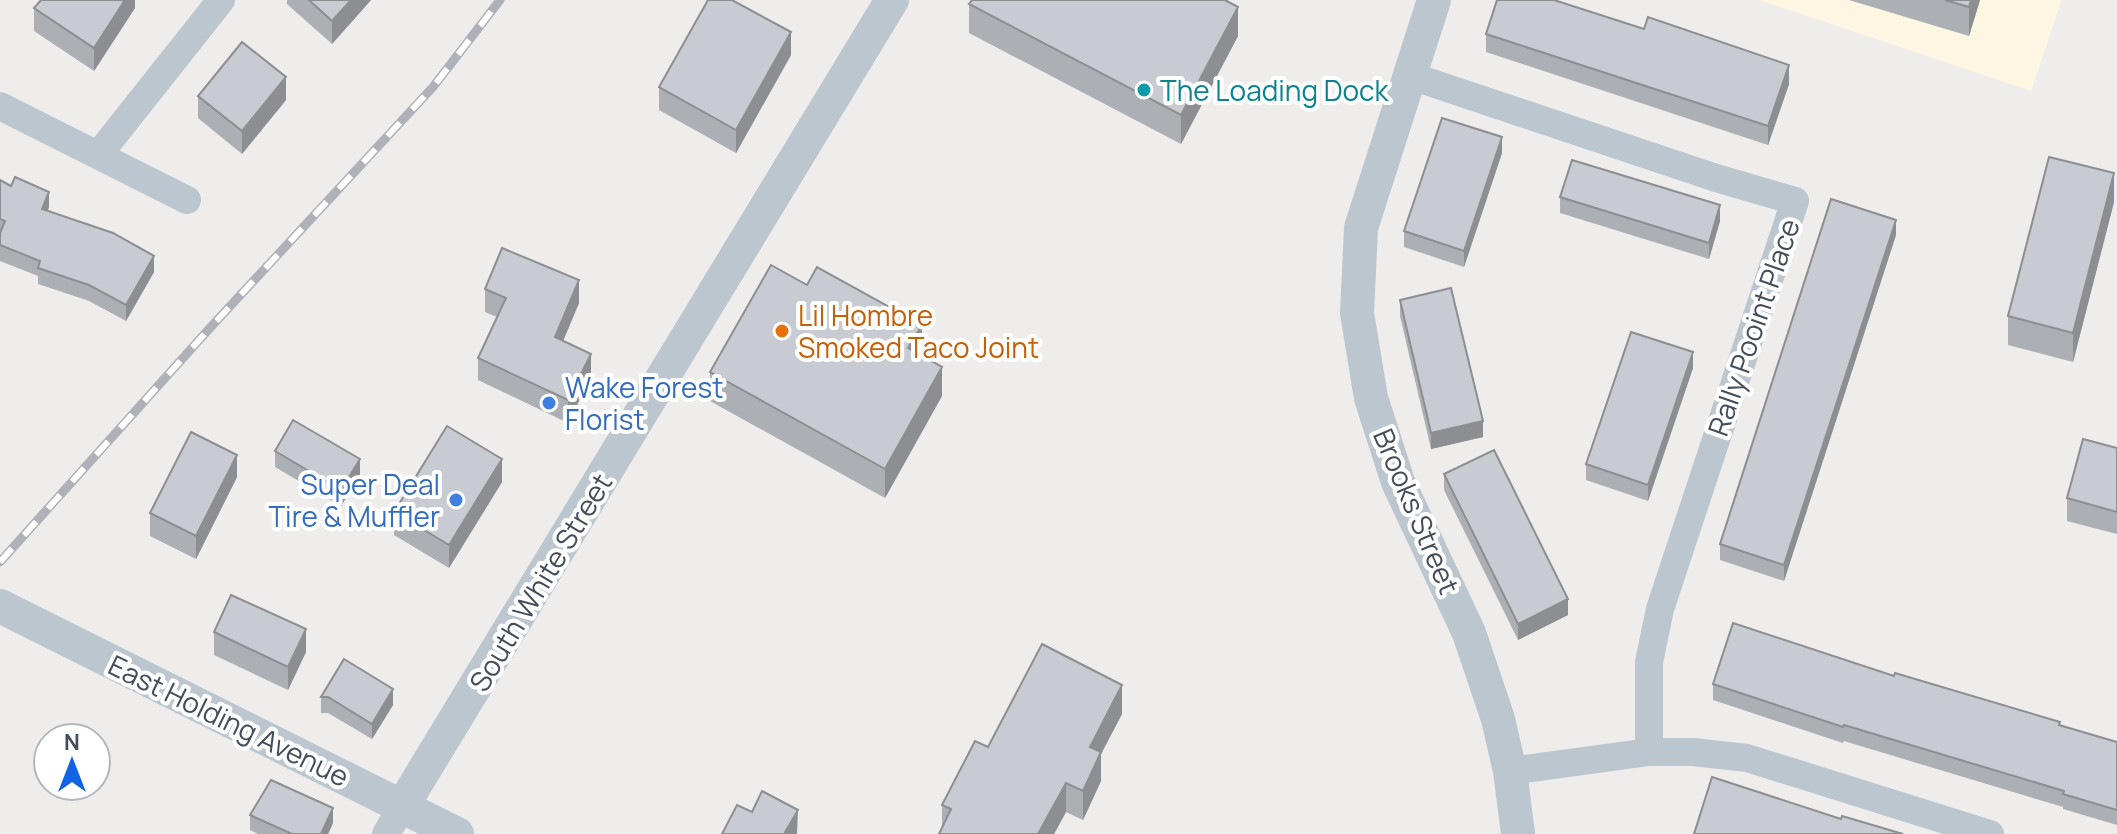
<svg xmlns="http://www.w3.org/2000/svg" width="2117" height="834" font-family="Manrope,sans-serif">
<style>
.commercial{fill:#fcf6e3}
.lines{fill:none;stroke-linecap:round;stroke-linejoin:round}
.minor{stroke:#bcc6cf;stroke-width:28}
.tertiary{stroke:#bcc6cf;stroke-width:34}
.rail-casing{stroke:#aeb1b7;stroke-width:9}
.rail{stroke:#fff;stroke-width:6;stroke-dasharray:18;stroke-linecap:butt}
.wall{fill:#acafb4}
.shaded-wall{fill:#8c8e92}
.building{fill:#c8cbd1;stroke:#8c8e92;stroke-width:2}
.culture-dot{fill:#0f9aa8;stroke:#fff;stroke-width:3}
.food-dot{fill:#e8710a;stroke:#fff;stroke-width:3}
.shop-dot{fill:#3f7fe0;stroke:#fff;stroke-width:3}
.labels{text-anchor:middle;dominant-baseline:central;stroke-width:8;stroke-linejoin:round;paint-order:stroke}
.culture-label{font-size:28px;fill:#0d838f;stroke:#fff;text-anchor:start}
.food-label{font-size:28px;fill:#c56008;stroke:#fff;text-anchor:start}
.street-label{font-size:28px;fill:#444e5a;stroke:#fff}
.shop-label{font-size:28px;fill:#366cbe;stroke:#fff;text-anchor:start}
</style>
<rect width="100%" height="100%" fill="#efecec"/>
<polygon class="commercial" points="1759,0 2062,0 2031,91"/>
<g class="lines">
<g class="minor">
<polyline points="1411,76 1716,178 1795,201 1660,609 1649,662 1649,752"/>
<polyline points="0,106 187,200"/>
<polyline points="99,154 221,0"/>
<polyline points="1510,771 1649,752 1693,752 1747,758 1990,834"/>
<polyline points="386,834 403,805"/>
</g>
<g class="tertiary">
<polyline points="1434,0 1361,228 1357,313 1371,398 1398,482 1469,633 1498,719 1510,771 1518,834"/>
<polyline points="0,606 457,834"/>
<polyline points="403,805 892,0"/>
</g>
<defs>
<polyline id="rail" points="0,562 209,329 433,87 500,0"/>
</defs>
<use href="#rail" class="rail-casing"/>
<use href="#rail" class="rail"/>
</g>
<g class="wall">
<polygon points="135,0 135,8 94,71 34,31 34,8"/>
<polygon points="287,0 371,0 332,44 287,4"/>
<polygon points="1849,0 1980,0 1969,36"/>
<polygon points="969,4 1238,36 1181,144 969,33"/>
<polygon points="1486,34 1789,84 1768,145 1486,52"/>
<polygon points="791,55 736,153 659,110 659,87"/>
<polygon points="198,96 286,100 242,154 198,118"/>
<polygon points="1502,153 1464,267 1404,247 1404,231"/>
<polygon points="0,180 49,207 47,211 154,272 126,321 89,301 38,284 38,276 0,261"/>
<polygon points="1560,197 1720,221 1709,259 1560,213"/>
<polygon points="2114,202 2073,362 2008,345 2008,316"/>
<polygon points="1896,235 1784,581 1720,560 1720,544"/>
<polygon points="485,289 579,303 563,341 591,377 568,423 478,380 478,358 497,317 485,312"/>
<polygon points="1400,300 1483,437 1431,449 1400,316"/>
<polygon points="922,354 921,355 942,396 885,498 710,401 710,372"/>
<polygon points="1693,368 1648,501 1586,480 1586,464"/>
<polygon points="2117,448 2117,534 2067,521 2067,498"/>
<polygon points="275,451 360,475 341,506 275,467"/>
<polygon points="1444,474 1568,615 1518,640 1444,490"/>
<polygon points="237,477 196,559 150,536 150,513"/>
<polygon points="502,482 449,568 394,535 394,512"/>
<polygon points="214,632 306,652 288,690 214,655"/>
<polygon points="344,659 393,705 372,739 328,713 321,713 321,697"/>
<polygon points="1894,676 2117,742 2117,825 2063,809 2063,807 1844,741 1843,743 1713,700 1713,684"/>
<polygon points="1122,714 1101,754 1101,781 1083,820 1066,812 1054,834 939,834 942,828 942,805"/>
<polygon points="250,815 333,823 328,834 258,834 250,830"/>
</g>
<g class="shaded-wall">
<polygon points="125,0 135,0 135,8 94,71 94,48"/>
<polygon points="351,0 371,0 332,44 332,21"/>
<polygon points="1971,0 1980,0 1969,36 1969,7"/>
<polygon points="1238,7 1238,36 1181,144 1181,115"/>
<polygon points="791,32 791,55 736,153 736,130"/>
<polygon points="1789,65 1789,84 1768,145 1768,126"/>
<polygon points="286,77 286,100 242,154 242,131"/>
<polygon points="1502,137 1502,153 1464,267 1464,251"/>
<polygon points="2114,173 2114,202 2073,362 2073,333"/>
<polygon points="49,192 49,207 42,225 42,209"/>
<polygon points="1720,205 1720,221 1709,259 1709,243"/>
<polygon points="1896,220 1896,235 1784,581 1784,565"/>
<polygon points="154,256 154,272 126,321 126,305"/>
<polygon points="579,280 579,303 555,360 555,337"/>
<polygon points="922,325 922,354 908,377 908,348"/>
<polygon points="1693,352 1693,368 1648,501 1648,485"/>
<polygon points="591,354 591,377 568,423 568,400"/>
<polygon points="942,367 942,396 885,498 885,469"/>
<polygon points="1483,421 1483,437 1431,449 1431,433"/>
<polygon points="237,455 237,477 196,559 196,536"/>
<polygon points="360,459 360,475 341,506 341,490"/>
<polygon points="502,459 502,482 449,568 449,545"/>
<polygon points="1568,599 1568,615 1518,640 1518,624"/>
<polygon points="306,629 306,652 288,690 288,667"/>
<polygon points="1122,685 1122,714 1101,754 1101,781 1083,820 1083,791 1090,747"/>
<polygon points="393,689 393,705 372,739 372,724"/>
<polygon points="1066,783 1066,812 1054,834 1038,834"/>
<polygon points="333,808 333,823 328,834 321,834"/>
<polygon points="798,810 797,834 784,834"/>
</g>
<g class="building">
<polygon points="41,0 125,0 94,48 34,8"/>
<polygon points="309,0 351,0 332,21"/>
<polygon points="708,0 732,0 791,32 736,130 659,87"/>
<polygon points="972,0 1225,0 1238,7 1181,115 969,4"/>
<polygon points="1497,0 1554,0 1644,29 1648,17 1789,65 1768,126 1486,34"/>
<polygon points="1945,0 1971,0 1969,7"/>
<polygon points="242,42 286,77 242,131 198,96"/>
<polygon points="1442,118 1502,137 1464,251 1404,231"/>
<polygon points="2049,157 2114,173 2073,333 2008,316"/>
<polygon points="1572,160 1720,205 1709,243 1560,197"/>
<polygon points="15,177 49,192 42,209 113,233 154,256 126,305 89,285 38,268 40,261 0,245 0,233 5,221 0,219 0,180 11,186"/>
<polygon points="1831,199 1896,220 1784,565 1720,544"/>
<polygon points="502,248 579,280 555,337 591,354 568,400 478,358 506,298 485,289"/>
<polygon points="771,265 807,285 817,267 922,325 908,348 942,367 885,469 710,372"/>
<polygon points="1451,288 1483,421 1431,433 1400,300"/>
<polygon points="1631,332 1693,352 1648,485 1586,464"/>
<polygon points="293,420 360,459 341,490 275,451"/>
<polygon points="447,426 502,459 449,545 394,512"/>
<polygon points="191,432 237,455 196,536 150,513"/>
<polygon points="2083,439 2117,448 2117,512 2067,498"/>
<polygon points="1494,450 1568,599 1518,624 1444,474"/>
<polygon points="231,595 306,629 288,667 214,632"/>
<polygon points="1733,623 1894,676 1895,673 2060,722 2059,725 2117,742 2117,810 2063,794 2064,791 1844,725 1843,727 1713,684"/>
<polygon points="1042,644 1122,685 1090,747 1101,752 1083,791 1066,783 1038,834 939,834 951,809 942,805 975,741 988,747"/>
<polygon points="344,659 393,689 372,724 328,697 321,697"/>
<polygon points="1712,777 1841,819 1842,816 1903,834 1694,834"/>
<polygon points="271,780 333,808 321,834 292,834 250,815"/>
<polygon points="762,791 798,810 784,834 722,834 737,805 752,812"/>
</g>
<circle class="culture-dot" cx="1144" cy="90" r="8"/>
<circle class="food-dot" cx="782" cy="331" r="8"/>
<g class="shop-dot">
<circle cx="549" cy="403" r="8"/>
<circle cx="456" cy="500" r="8"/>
</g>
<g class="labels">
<g class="culture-label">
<text x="1160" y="90">The Loading Dock</text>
</g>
<g class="food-label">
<text x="798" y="315">Lil Hombre<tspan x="798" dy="32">Smoked Taco Joint</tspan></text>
</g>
<g class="street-label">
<text transform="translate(1753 327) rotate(-71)">Rally Pooint Place</text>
<text transform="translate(1417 511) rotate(67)">Brooks Street</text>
<text transform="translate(540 582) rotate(-59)">South White Street</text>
<text transform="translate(229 720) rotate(26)">East Holding Avenue</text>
</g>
<g class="shop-label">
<text x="565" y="387">Wake Forest<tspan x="565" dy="32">Florist</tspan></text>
<text x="440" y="484" text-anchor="end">Super Deal<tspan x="440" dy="32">Tire &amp; Muffler</tspan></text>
</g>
</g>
<g transform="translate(72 762)"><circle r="38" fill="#ffffff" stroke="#b4b8bd" stroke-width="2"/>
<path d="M0-6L14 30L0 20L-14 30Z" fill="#1163e4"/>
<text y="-12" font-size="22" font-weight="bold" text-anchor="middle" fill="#444e5a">N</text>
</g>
</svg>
